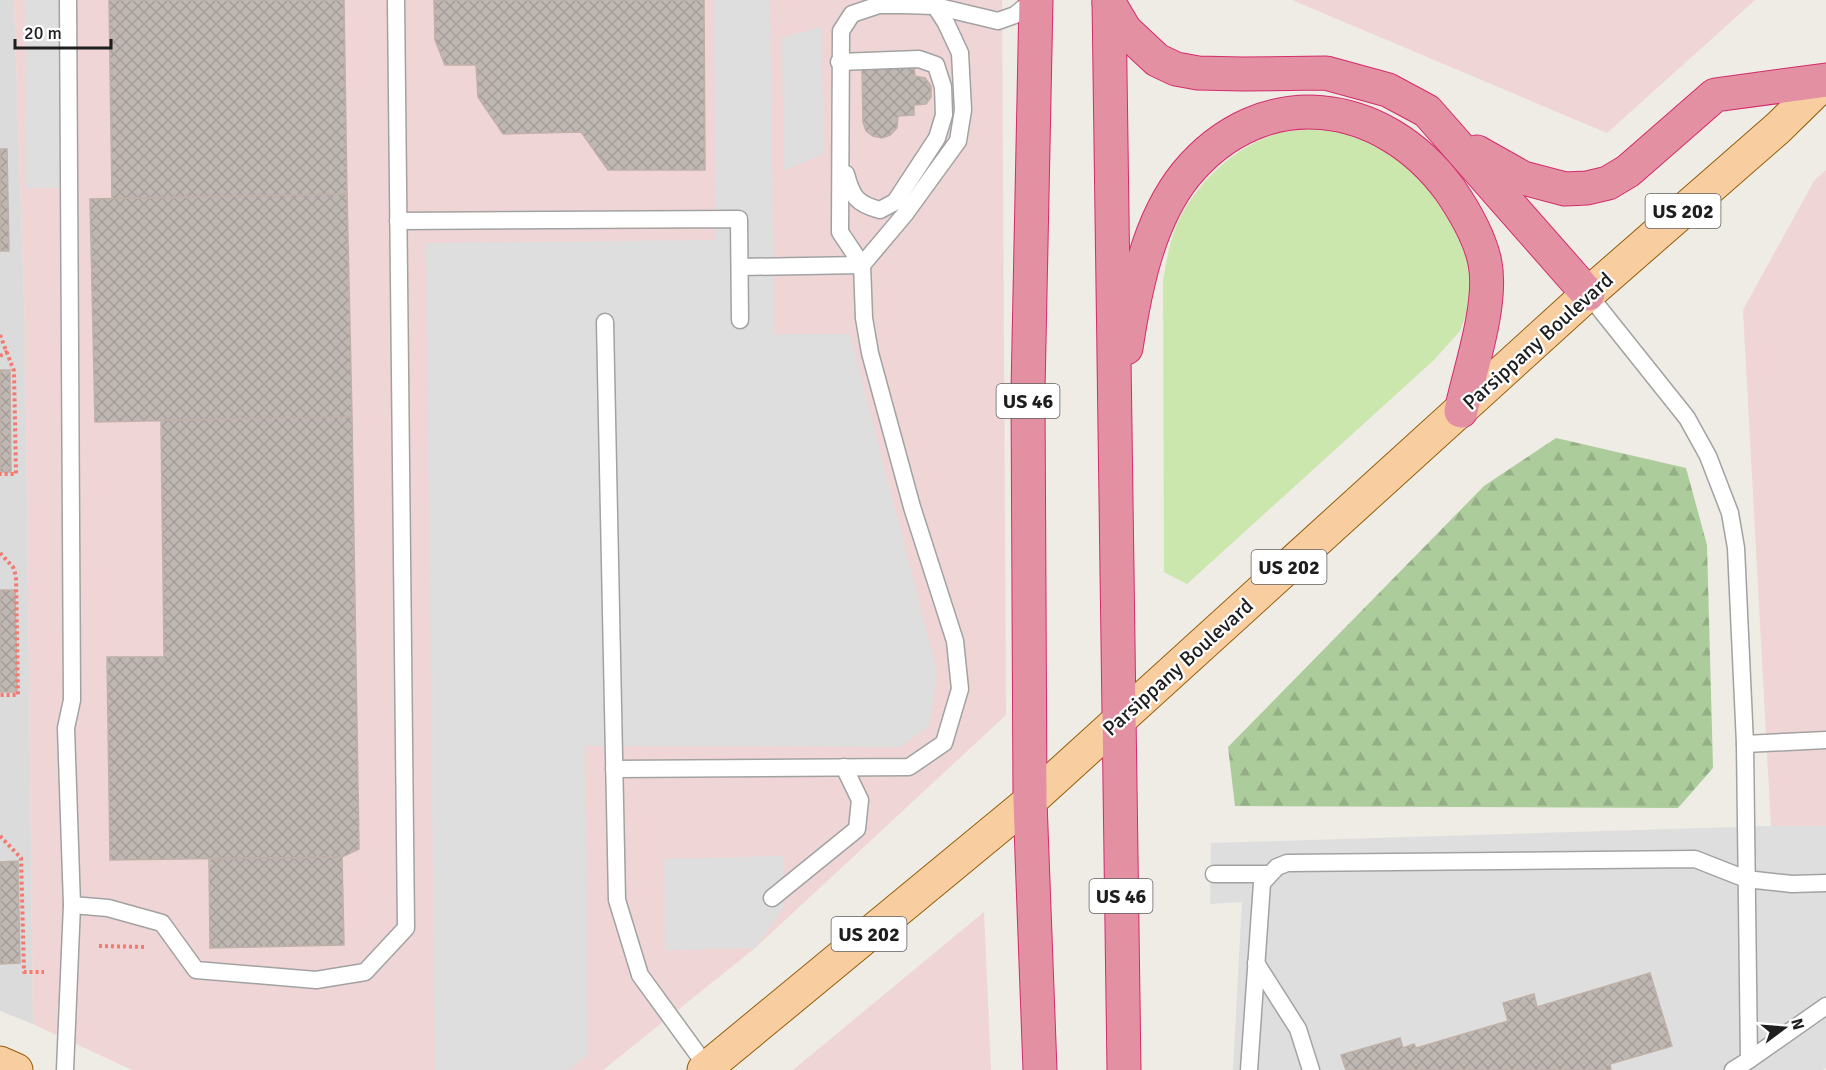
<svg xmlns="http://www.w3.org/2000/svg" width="1826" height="1070" font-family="Signika,sans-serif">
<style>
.residential{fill:#dcdbdb}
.commercial{fill:#efd5d5}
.grass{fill:#cce7ad}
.forest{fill:url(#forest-firs)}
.parking{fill:#dedede}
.building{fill:url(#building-cross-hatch);stroke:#c0b1a8;stroke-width:1.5}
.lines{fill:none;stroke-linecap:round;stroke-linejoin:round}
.lane-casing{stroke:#a2a2a2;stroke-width:19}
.primary-casing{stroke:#925e07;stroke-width:35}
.highway-casing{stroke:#d32c6d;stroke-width:35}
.path{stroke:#f47971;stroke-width:4;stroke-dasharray:3 3;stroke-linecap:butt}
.lane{stroke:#fff;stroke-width:16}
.primary{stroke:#f8cea1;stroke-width:33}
.highway{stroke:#e390a3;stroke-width:33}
.labels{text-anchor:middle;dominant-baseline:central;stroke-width:4.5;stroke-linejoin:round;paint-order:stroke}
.shield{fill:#fff;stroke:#626262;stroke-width:1.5}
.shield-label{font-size:20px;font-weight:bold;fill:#1e1e1e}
.street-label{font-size:21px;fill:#1e1e1e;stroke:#fff}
</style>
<defs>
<pattern id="forest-firs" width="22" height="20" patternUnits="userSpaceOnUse" patternTransform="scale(1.5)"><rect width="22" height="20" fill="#accc9b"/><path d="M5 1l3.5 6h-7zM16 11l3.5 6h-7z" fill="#94af85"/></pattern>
<pattern id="building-cross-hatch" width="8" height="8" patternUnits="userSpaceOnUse" patternTransform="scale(1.5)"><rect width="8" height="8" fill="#bfb7b2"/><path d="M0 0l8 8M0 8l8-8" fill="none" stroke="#a49d99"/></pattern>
</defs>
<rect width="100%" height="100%" fill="#efebe5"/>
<polygon class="residential" points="0,0 14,0 25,331 33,1024 0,1011"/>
<g class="commercial">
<polygon points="14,0 1002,0 1006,715 755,948 603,1070 132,1070 33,1024 25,331"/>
<polygon points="1292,0 1755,0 1607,133"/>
<polygon points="1826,170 1826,826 1771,826 1743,310 1814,181"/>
<polygon points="984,912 991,1070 793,1070"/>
</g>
<path class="grass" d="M1325,128L1364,136L1397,155L1444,200L1473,262V296L1460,331L1434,360L1187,584L1164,572L1163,280C1166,265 1168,250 1173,235C1187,190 1237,141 1284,132C1297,130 1312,129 1325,128Z"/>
<polygon class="forest" points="1556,438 1686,468 1707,545 1713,768 1678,808 1235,806 1228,747 1484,486"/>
<g class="parking">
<polygon points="25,0 61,0 63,188 26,188"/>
<polygon points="714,0 770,0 774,334 850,334 937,672 929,726 900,747 586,746 587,1055 569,1070 435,1070 426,243 716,240"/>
<polygon points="821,27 824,153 784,171 782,38"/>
<polygon points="1771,826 1826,826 1826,1068 1823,1070 1233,1070 1242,902 1210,904 1211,843"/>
<polygon points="783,856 784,907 755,948 666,950 664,859"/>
</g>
<g class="building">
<polygon points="109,0 344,0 347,194 112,199"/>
<polygon points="434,0 704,0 705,170 608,170 581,132 503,134 478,97 476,65 445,65 435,40"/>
<polygon points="862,67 914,67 915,76 925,78 931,86 931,97 926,104 914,105 914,115 898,116 897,128 890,135 882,138 873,136 866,131 863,122"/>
<polygon points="0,149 7,149 9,251 0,251"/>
<polygon points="347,194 352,417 95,422 90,199"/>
<polygon points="0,370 10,370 11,472 0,472"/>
<polygon points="352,417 359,849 342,857 110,860 107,657 164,657 161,420"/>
<polygon points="0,590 15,590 17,692 0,692"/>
<polygon points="342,857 344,945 210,948 209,859"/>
<polygon points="18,861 20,963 0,964 0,862"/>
<polygon points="1650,973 1672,1046 1610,1064 1611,1070 1346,1070 1341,1055 1400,1038 1403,1048 1414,1044 1416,1048 1508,1021 1503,1003 1534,994 1537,1007"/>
</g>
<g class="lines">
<defs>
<g id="lane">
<path d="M839,62L919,59L936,65L943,87L944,115L937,138L895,202L880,210C857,204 852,197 846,174"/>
<polyline points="398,221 739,219 740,320"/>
<polyline points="740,267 862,265 905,214 958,141 963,110 960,53 946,23 935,6"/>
<polyline points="1588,294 1687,418 1708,456 1730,513 1736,548 1745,744 1749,1060 1733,1070"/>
<polyline points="605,322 617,900 640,975 707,1067"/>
<polyline points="1745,744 1826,740"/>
<polyline points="614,769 909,767 944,743 960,689 955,641 912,507 870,353 864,318 862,265 840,232 841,31 852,14 879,5 903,5 935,6 998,21 1015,15 1033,0"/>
<polyline points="1214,874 1268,874"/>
<polyline points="772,898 857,829 860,800 844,767"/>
<polyline points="72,905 108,908 162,923 196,970 316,980 365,972 406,928 396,0"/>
<polyline points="1256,963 1298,1029 1311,1070"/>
<polyline points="1749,1060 1826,1006"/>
<polyline points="65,1070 72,905 66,728 72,700 68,0"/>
<polyline points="1249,1070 1262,883 1277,867 1287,863 1695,859 1746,879 1792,884 1826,883"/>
</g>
<g id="primary">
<polyline points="0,1063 16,1070"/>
<polyline points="704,1070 1030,801 1588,294 1778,128 1826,81"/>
</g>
<g id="highway">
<polyline points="1036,0 1028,391 1030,801 1040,1070"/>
<polyline points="1109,0 1124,1070"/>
<polyline points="1109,3 1125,30 1157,60 1176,69 1198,73 1242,74 1326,73 1388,90 1427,111 1588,294"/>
<polyline points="1477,152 1523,178 1565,189 1587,188 1608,183 1628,171 1715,95 1826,80"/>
<path d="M1126,348C1135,289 1148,221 1186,174C1263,81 1383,98 1450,190C1465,212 1480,237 1485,263C1493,304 1470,370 1461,411"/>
</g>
</defs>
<use href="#lane" class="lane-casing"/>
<use href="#primary" class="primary-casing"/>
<use href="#highway" class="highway-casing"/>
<g class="path">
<polyline points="0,335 14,371 16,474 0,474"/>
<polyline points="0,356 8,351"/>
<polyline points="0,553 13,567 16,576 18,695 0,695"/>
<polyline points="0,836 21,858 24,972 44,972"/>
<polyline points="99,946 147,947"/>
</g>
<use href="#lane" class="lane"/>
<use href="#primary" class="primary"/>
<use href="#highway" class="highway"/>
</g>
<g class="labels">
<g class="shield">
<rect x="1645.5" y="194" width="75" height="34" rx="4.5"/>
<rect x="996.5" y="384" width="63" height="34" rx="4.5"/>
<rect x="1251.5" y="550" width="75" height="34" rx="4.5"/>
<rect x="1089.5" y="879" width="63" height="34" rx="4.5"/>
<rect x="831.5" y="917" width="75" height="34" rx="4.5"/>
</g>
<g class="shield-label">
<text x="1683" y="211">US 202</text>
<text x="1028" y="401">US 46</text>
<text x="1289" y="567">US 202</text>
<text x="1121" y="896">US 46</text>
<text x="869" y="934">US 202</text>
</g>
<g class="street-label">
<text transform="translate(1538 341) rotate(-42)">Parsippany Boulevard</text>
<text transform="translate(1178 667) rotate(-42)">Parsippany Boulevard</text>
</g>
</g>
<g transform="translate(1784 1028) rotate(74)" stroke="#ffffff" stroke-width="4.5" paint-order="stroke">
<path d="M0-4.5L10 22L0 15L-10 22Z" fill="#1e1e1e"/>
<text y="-9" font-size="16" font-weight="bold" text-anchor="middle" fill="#1e1e1e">N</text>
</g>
<path d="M15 39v9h96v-9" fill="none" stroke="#1e1e1e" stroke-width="3"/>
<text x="24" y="39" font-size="18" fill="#1e1e1e" stroke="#ffffff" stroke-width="4.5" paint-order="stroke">20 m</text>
</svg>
